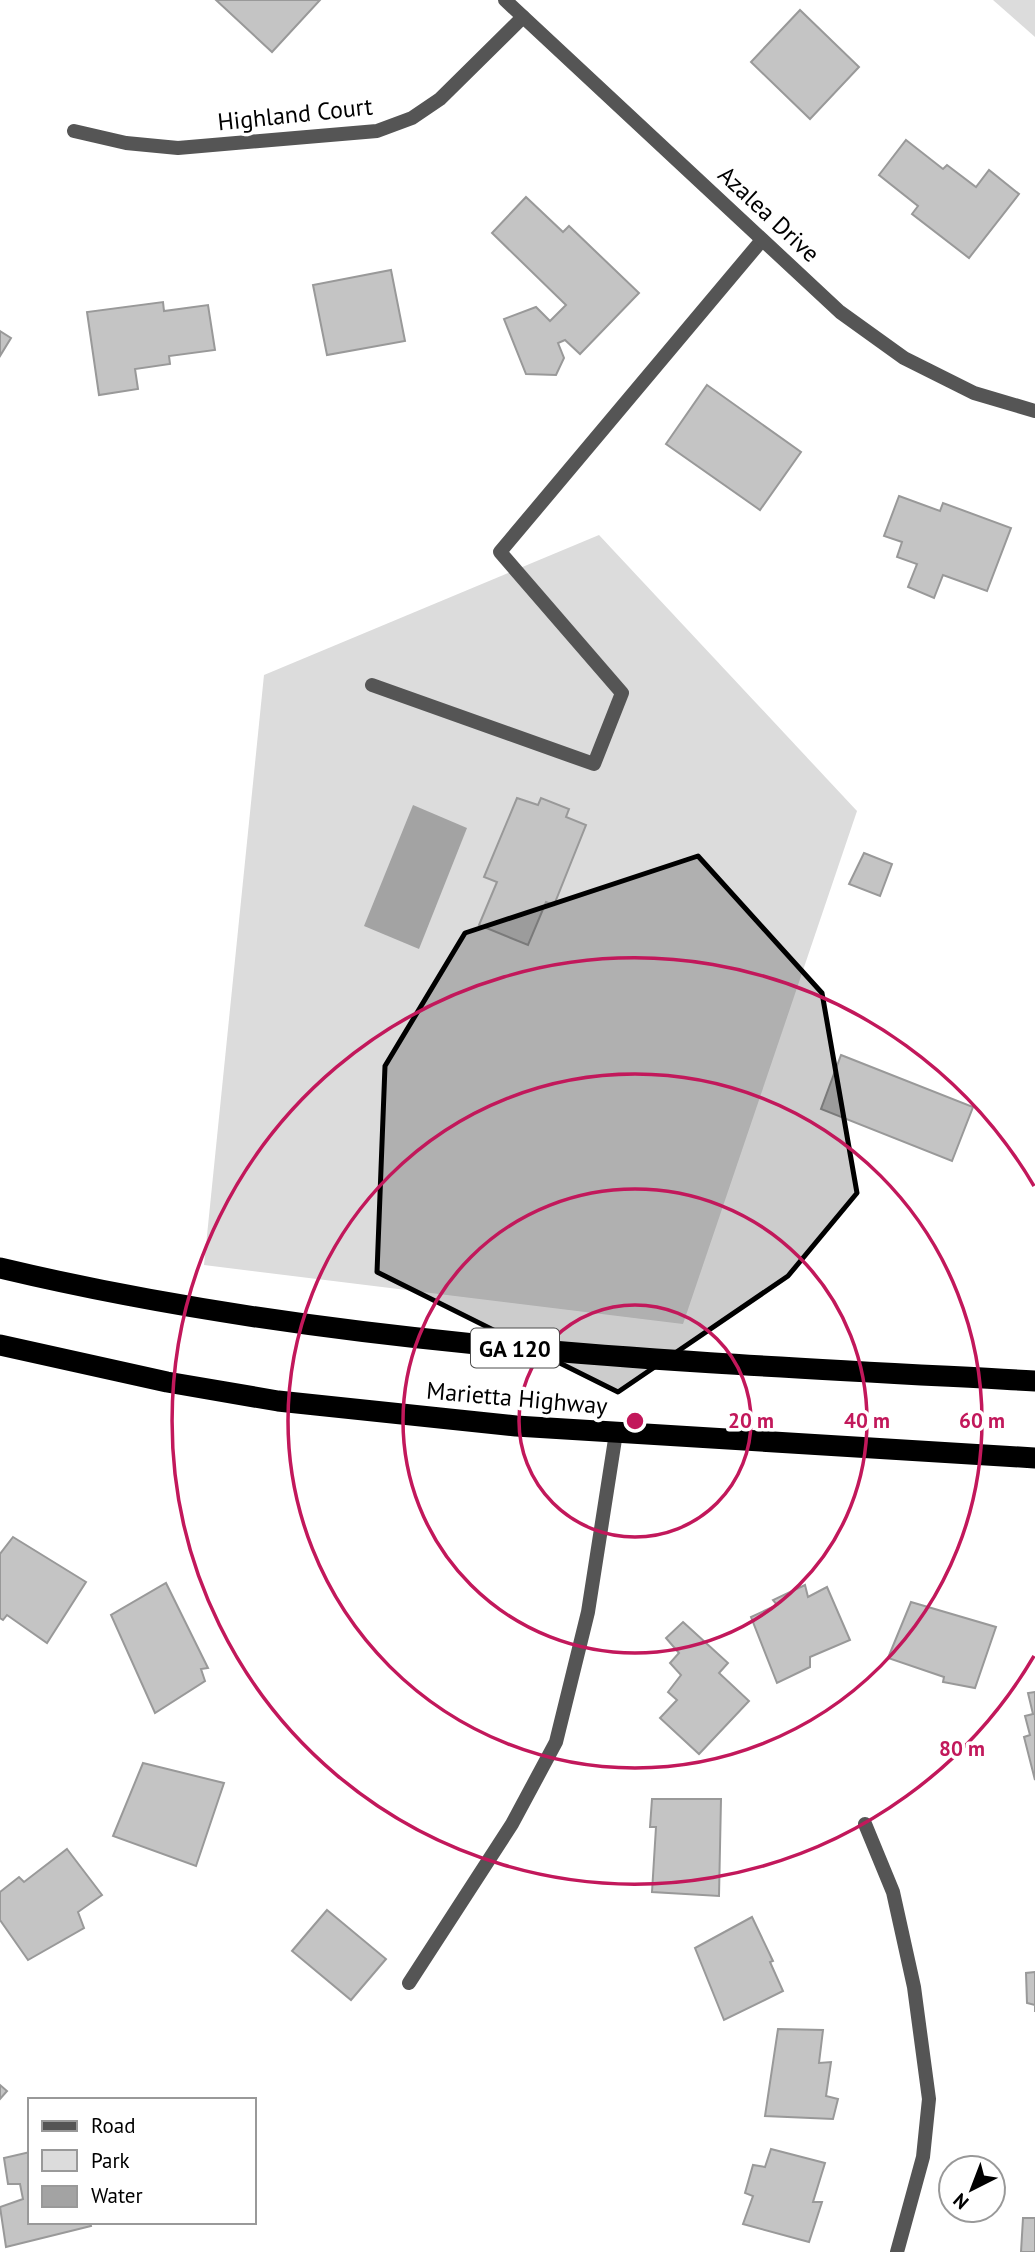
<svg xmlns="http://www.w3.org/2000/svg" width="1035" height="2252" font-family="'PT Sans',sans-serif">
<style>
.green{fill:#dcdcdc}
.water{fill:#a3a3a3}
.building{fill:#c4c4c4;stroke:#999;stroke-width:2}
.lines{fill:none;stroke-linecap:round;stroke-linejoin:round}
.lane{stroke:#555;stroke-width:14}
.street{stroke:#555;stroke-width:14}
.highway{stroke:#000;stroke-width:21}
.marked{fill:#000;fill-opacity:0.2;stroke:#000;stroke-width:5;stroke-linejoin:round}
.ring{fill:none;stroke:#c2185b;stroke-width:3.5}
.labels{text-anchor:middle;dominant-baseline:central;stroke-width:7;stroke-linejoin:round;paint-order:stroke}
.shield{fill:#fff;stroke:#4c4c4c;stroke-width:2}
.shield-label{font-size:23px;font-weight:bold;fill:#000}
.street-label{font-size:24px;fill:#000;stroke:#fff}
.centre{fill:#c2185b;stroke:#fff;stroke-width:3.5}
.ring-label{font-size:21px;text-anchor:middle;font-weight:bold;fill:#c2185b;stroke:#fff;stroke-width:7;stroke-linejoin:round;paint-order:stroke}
</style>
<rect width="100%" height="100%" fill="#fff"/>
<g class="green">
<polygon points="993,0 1035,0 1035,37"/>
<polygon points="599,535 857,811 683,1324 204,1265 264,675"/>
</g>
<polygon class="water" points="413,805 467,828 419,949 364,926"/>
<g class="building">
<polygon points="216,0 320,0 272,52"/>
<polygon points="800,10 859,67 810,119 751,62"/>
<polygon points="906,140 943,169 947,165 976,187 989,170 1019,194 969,258 912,214 918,206 879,175"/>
<polygon points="526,197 563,232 569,226 639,293 580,354 565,340 558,343 564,358 556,375 526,374 504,319 536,307 550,321 566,305 492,233"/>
<polygon points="391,270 405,341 327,355 313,285"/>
<polygon points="163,302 164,311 208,305 215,350 169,356 170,364 135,369 138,389 99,395 87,312"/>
<polygon points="0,331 11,338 0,356"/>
<polygon points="707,385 801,452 760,510 666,444"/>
<polygon points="899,496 940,511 943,503 1011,528 987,591 943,575 934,598 908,587 917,564 897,557 902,542 884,536"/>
<polygon points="517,798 538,805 541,798 569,809 566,817 586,825 554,905 546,902 528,945 479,925 497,882 484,877"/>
<polygon points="864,853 892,864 880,896 849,884"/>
<polygon points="841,1055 973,1107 952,1161 821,1109"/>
<polygon points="13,1537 86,1582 47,1643 7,1615 3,1620 0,1618 0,1554"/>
<polygon points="166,1583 208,1668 201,1669 205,1681 155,1713 111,1615"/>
<polygon points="805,1585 808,1597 827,1587 850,1640 810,1657 810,1667 777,1683 751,1617 777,1605 773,1600"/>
<polygon points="911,1602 996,1627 975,1688 943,1682 944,1677 888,1658"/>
<polygon points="683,1622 728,1663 719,1673 749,1701 699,1754 660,1718 677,1700 668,1692 681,1675 670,1663 679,1653 666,1638"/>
<polygon points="1035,1692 1035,1780 1024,1737 1030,1735 1025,1716 1033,1714 1028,1693"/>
<polygon points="143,1763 224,1783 196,1866 113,1836"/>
<polygon points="652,1799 721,1799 719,1896 652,1892 656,1827 650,1827"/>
<polygon points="67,1849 102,1895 78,1912 84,1928 28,1960 0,1920 0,1892 19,1877 24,1882"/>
<polygon points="327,1910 386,1959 351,2000 292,1951"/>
<polygon points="752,1917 773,1961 770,1962 783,1991 724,2020 695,1948"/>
<polygon points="1035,1972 1035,2012 1035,2005 1027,2003 1026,1973"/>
<polygon points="778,2029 823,2030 819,2063 831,2062 826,2096 838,2099 833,2119 765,2116"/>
<polygon points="0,2085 7,2091 0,2099"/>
<polygon points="771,2149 825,2163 813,2202 822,2202 809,2242 743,2224 753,2196 745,2193 753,2165 765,2167"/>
<polygon points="30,2152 30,2222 90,2222 91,2226 6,2247 0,2207 23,2199 20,2184 8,2184 4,2158"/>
<polygon points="1023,2218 1035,2218 1035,2252 1021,2252"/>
</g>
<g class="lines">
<g class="lane">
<polyline points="372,685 594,764 622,693 500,552 762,240"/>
<polyline points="409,1983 512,1824 556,1742 588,1612 616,1433"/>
</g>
<g class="street">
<polyline points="505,0 840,312 904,358 974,393 1035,411"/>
<polyline points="74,131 126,143 178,148 377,131 412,118 440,99 523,17"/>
<polyline points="865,1824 893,1892 914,1987 929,2099 923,2157 897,2252"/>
</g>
<g class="highway">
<path d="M0,1268C339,1349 689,1362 1035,1381"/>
<polyline points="0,1345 167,1382 278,1401 516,1426 1035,1458"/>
</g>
</g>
<path class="marked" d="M698,856L822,993L857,1193L788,1276L618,1392L377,1272L385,1066L465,933Z"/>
<g class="ring">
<circle cx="635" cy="1421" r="116"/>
<circle cx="635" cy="1421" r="232"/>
<circle cx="635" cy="1421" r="347"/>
<path d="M1034 1656A463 463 0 1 1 1034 1186"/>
</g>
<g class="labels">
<rect class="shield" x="471" y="1328.5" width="88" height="39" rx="5"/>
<g class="shield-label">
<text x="515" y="1348">GA 120</text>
</g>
<g class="street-label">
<text transform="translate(295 114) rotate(-6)">Highland Court</text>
<text transform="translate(769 214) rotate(43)">Azalea Drive</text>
<text transform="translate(517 1398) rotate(5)">Marietta Highway</text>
</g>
</g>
<circle cx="635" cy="1421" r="10" class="centre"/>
<g class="ring-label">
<text x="751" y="1428">20 m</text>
<text x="867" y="1428">40 m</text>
<text x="982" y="1428">60 m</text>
<text x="962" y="1756">80 m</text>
</g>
<rect x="28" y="2098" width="228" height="126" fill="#ffffff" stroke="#999999" stroke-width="2"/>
<rect x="42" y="2121" width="35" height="10" fill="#555555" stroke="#999999" stroke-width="2"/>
<text x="91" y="2133" font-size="21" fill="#000000">Road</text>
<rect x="42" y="2150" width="35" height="21" fill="#dcdcdc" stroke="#999999" stroke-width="2"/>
<text x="91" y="2168" font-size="21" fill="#000000">Park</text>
<rect x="42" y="2186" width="35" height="21" fill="#a3a3a3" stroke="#999999" stroke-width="2"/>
<text x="91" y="2203" font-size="21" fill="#000000">Water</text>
<g transform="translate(972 2189) rotate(222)"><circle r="33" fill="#ffffff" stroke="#999999" stroke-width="2"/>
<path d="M0-5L12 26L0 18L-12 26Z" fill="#000000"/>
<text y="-10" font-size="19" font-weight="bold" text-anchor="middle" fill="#000000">N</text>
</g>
</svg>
